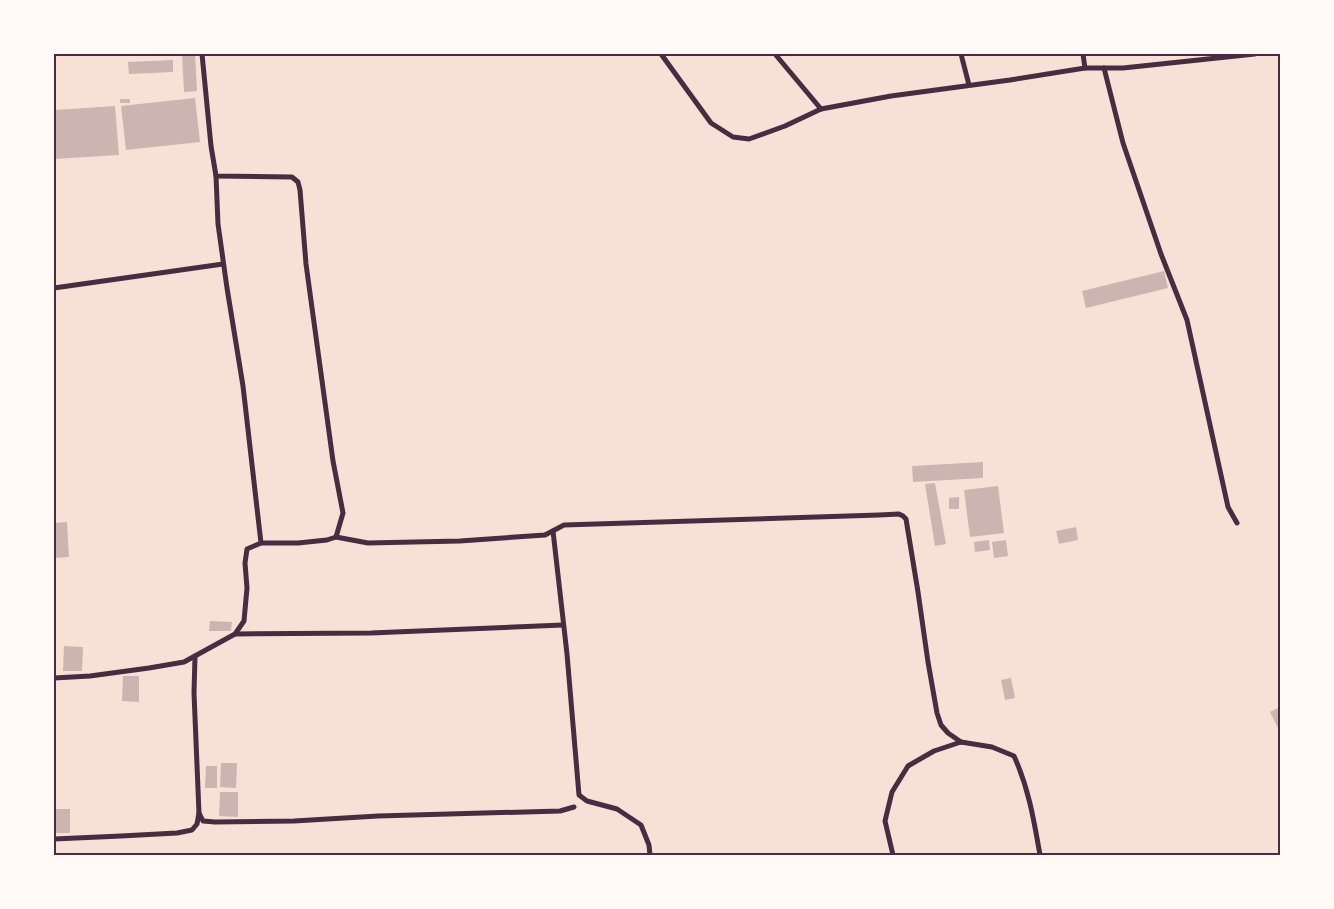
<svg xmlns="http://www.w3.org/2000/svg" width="1334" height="909" font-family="'Roboto Serif',serif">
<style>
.building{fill:#ccb4b1}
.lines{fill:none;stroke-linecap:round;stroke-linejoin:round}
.minor{stroke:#4a2c40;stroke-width:5}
.neatline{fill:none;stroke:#4a2c40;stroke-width:2}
</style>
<rect width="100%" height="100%" fill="#f7e1d7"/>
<g class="building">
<polygon points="182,54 195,54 197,91 184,92"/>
<polygon points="173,60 173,72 129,74 128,62"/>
<polygon points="195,98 200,142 126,150 121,106"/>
<rect x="120" y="99" width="10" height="4"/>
<polygon points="115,106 119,155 54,159 54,110"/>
<polygon points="1164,271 1168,288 1086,308 1082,291"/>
<polygon points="983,462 983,478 913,482 912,466"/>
<polygon points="935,483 946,544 935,546 925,484"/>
<polygon points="998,486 1004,533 970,537 964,490"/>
<polygon points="959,497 959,509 949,509 949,498"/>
<polygon points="67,522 69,557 54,558 54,523"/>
<polygon points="1076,527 1078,540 1059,544 1056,531"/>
<polygon points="989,540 990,550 975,552 974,542"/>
<polygon points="1006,540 1008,556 994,558 992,542"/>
<polygon points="210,621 232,622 231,631 209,631"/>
<polygon points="64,646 83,647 82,671 63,671"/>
<polygon points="123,676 139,676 139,702 122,701"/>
<polygon points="1011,678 1015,698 1005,700 1001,680"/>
<polygon points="1280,707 1280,732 1270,712"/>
<polygon points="221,763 237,763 236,788 220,787"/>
<polygon points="206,766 217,766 217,788 205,788"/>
<polygon points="220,792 238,792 238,817 219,816"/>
<rect x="54" y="809" width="16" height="24"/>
</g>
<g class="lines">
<g class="minor">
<polyline points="661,54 711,123 733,137 749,139 785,126 821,109 891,96 1010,80 1085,68 1123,68 1255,54"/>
<polyline points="775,54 821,109"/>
<polyline points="961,54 969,85"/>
<polyline points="1083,54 1085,68"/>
<polyline points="1104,68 1123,143 1161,254 1187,320 1228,507 1237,523"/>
<polyline points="216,176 218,224 227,288 243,386 261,543"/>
<polyline points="54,288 223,264"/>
<polyline points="553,531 567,654 579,795 587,801 617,809 641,825 649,845 650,855"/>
<polyline points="336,537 368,543 460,541 545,535 564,525 879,515 899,514 903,516 906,519 918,592 928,662 937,713 941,725 948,733 961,742"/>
<polyline points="235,634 371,633 563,625"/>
<polyline points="54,678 90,676 149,668 184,662 235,634 244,621 247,588 245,563 247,549 261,543 298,543 327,540 336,537 343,513 333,461 306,264 300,190 298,182 292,177 216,176 211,146 202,54"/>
<polyline points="199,813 203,821 215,822 294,821 378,816 560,811 574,807"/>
<polyline points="54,839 121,836 177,833 192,830 197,824 199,813 194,693 195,656"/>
<path d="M893,855L885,821L892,792L908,766L934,751L961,742L992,747L1014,756C1029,789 1034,821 1040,855"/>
</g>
</g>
<rect width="1334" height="909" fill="none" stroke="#fffaf5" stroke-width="110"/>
<rect x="55" y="55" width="1224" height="799" class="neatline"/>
</svg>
